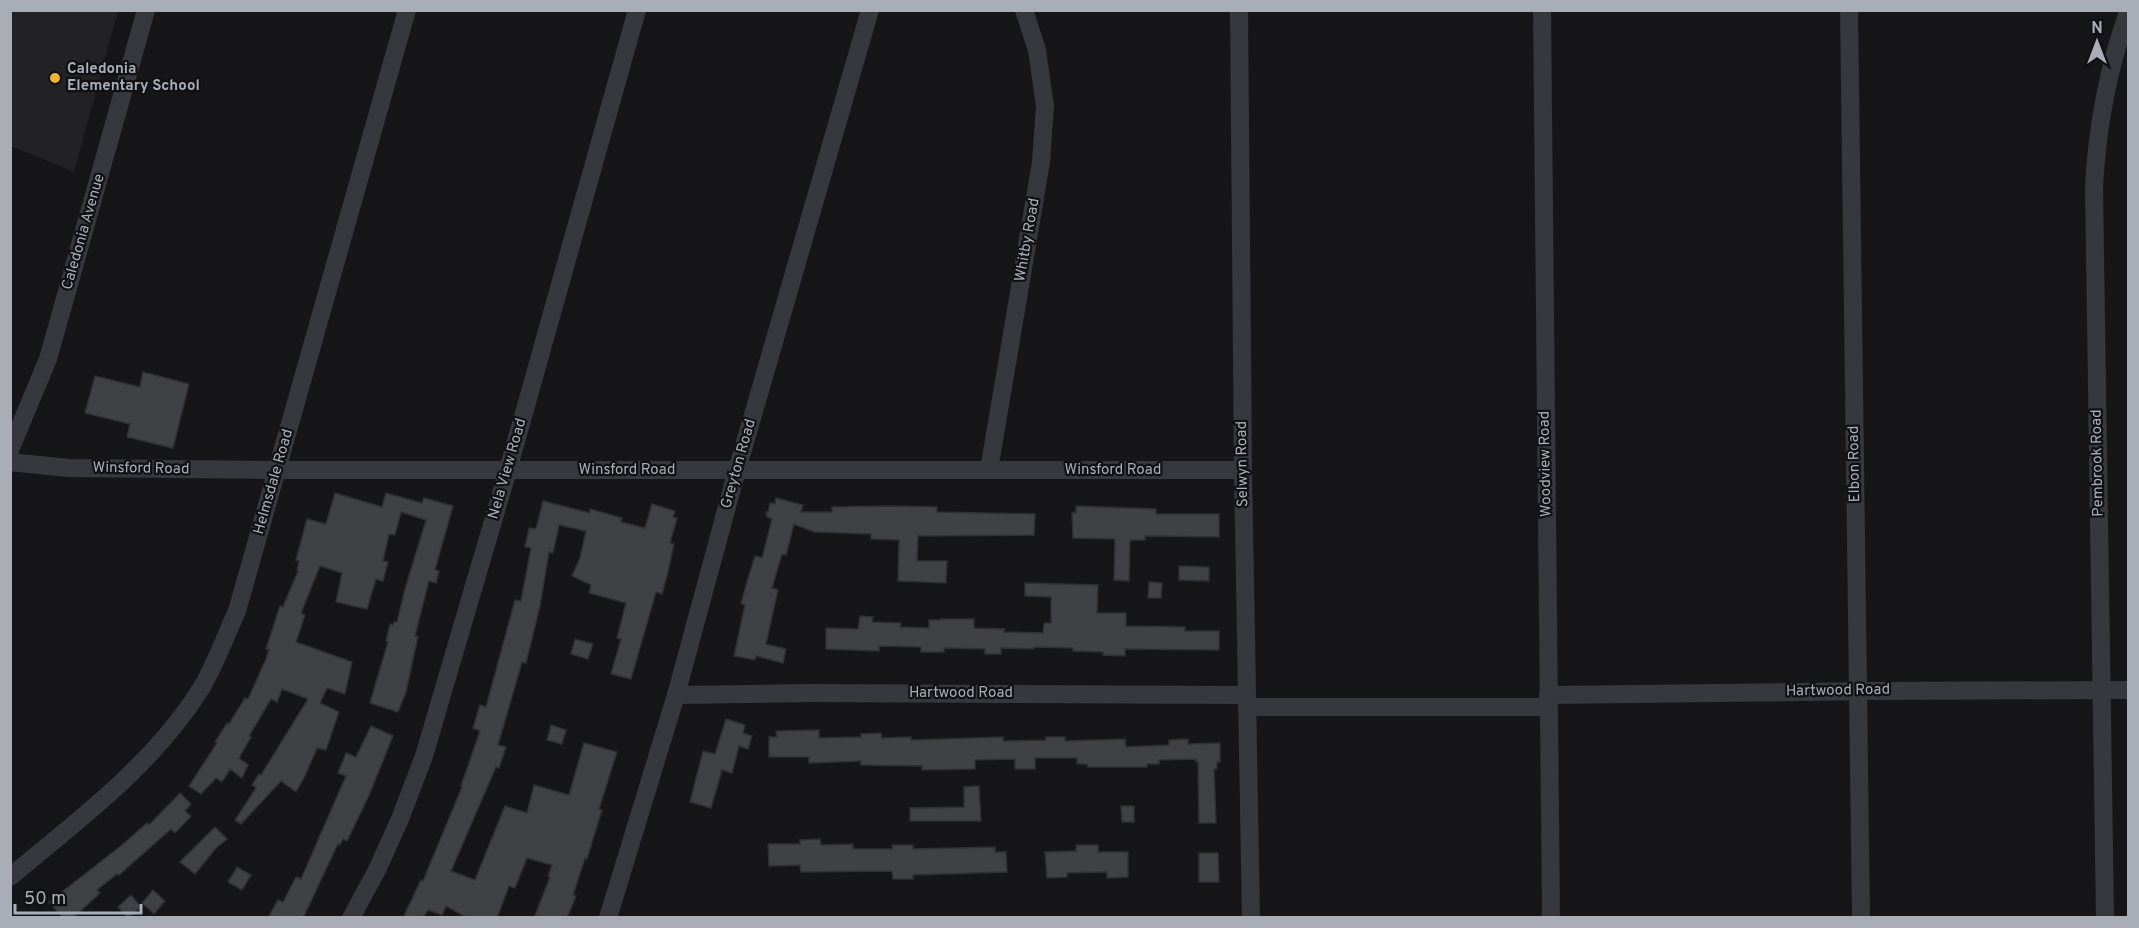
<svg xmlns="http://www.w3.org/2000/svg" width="2139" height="928" font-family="Overpass,sans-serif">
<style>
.built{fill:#222225}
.building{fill:#404145;stroke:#303034;stroke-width:1.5}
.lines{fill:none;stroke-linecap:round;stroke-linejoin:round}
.minor{stroke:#37383d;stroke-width:18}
.poi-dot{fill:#f2b134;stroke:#111113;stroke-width:2}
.labels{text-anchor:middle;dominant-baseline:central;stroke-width:4.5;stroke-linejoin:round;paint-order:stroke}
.poi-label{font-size:15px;font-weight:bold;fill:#a8adb8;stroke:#111113;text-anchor:start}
.street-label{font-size:15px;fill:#a8adb8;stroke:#111113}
</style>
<rect width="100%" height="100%" fill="#161618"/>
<polygon class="built" points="10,11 118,11 74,172 11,146"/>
<g class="building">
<polygon points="143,372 189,384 173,448 127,437 130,424 85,413 95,376 140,387"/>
<polygon points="335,493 382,507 386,493 422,503 424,498 453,506 435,570 439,571 436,583 429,581 415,636 418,636 406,692 398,712 370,703 388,642 386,641 390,624 393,625 394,622 397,622 405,589 426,520 401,512 395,535 389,534 383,561 388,562 383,581 376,579 367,609 336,602 342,573 320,566 301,613 305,615 296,642 352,662 345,694 327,688 320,703 339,712 326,750 317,748 305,776 296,792 281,781 241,824 235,820 256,788 252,785 259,774 261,775 308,699 282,689 277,702 271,699 249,736 251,737 239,758 248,765 242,778 230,769 222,782 216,778 201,794 189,786 217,743 215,742 227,723 229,724 245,698 248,699 266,659 269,650 266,649 280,606 283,607 298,571 297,570 299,561 296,560 307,519 326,524"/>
<polygon points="776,498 803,505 801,512 832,512 832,507 889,506 937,507 937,512 1035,514 1034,535 918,536 917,561 947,561 946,583 898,581 899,540 871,539 871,534 814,532 794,524 786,555 782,554 772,588 778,590 766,644 786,649 783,663 756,656 755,660 734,656 745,605 741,604 748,578 755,556 762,558 772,519 767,517 766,512 768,512 770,503 775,504"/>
<polygon points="543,501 590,513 590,509 622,518 621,522 645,528 652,504 675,511 673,517 677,518 670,543 674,544 667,576 662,594 656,592 631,679 611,674 621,639 617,638 626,603 589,593 591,585 572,576 580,558 586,531 559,525 553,553 549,552 540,606 526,663 522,662 498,745 506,747 499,768 496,767 451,871 475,880 505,806 527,813 534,785 569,795 584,743 617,752 599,809 602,810 587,859 585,858 573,895 576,896 567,918 534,918 550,877 548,876 552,865 527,858 515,888 509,886 497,918 467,918 446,906 442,915 428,910 423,918 403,918 421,880 423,881 462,787 461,786 480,731 473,728 480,705 486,707 515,600 521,601 531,548 525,547 529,528 536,529"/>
<polygon points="1076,506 1156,509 1156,514 1219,514 1219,537 1145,536 1145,540 1130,540 1129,581 1114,580 1115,539 1073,538 1072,513 1076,513"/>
<polygon points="1179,566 1209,567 1209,581 1179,580"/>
<polygon points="1149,582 1162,583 1161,598 1148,598"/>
<polygon points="1025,583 1098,585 1097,613 1126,613 1126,626 1185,627 1185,631 1219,631 1219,650 1125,649 1125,656 1103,655 1103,652 1073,651 1073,648 1034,647 1034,649 1001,648 1001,654 985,654 985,649 944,648 944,652 921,652 921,647 879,646 879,651 826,649 826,628 858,629 860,616 873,617 872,622 901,623 900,627 929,628 929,620 940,620 940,619 974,619 974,628 1005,629 1004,632 1043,633 1044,623 1051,623 1051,597 1025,596"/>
<polygon points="575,639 593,644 588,659 571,654"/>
<polygon points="726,719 745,725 743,733 752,736 748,749 739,746 732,773 722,770 711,808 690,802 703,751 715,754"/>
<polygon points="551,725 566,730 562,744 547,740"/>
<polygon points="371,726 393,736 370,793 347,841 343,839 340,845 338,844 303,918 268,918 278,900 283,902 296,877 301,879 346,776 338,773 346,753 356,757"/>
<polygon points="819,730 819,738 861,737 861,734 881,733 882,738 911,737 911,740 1003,737 1003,741 1046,740 1046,737 1065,737 1065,741 1125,739 1126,747 1169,745 1169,740 1188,739 1188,744 1220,743 1220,762 1217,762 1217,769 1214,769 1216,823 1199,823 1198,762 1196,762 1196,759 1159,760 1159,764 1147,764 1147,767 1088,767 1087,764 1077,764 1077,758 1035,758 1035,769 1015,769 1015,759 975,760 975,769 922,770 922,766 861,765 861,761 809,763 809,757 769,757 769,737 777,737 776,731"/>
<polygon points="979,786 981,821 910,821 910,808 964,807 964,787"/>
<polygon points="180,793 191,804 185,811 191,816 175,833 171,829 119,875 117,874 97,890 100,893 73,918 63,918 49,902 122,845 147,823 149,825"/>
<polygon points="1121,806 1134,806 1134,822 1122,822"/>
<polygon points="215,827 227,839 216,848 195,874 180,862"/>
<polygon points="820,839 821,845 853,844 853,849 892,849 892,845 913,845 913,849 995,847 995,852 1006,852 1007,872 913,875 913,879 893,879 892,871 801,872 800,865 769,866 768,844 800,844 800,840"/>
<polygon points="1076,845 1098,845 1098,852 1128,852 1128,877 1107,878 1107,872 1067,873 1067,877 1047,878 1045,852 1076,851"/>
<polygon points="1199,853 1218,853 1219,882 1199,882"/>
<polygon points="237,867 251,875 242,890 228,882"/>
<polygon points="153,890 165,901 154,914 142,903"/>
<polygon points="131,895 141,907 128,918 118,907"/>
</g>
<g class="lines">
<g class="minor">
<polyline points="1239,10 1243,470 1251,918"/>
<polyline points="1542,10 1551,918"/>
<polyline points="1849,10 1861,918"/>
<polyline points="10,450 48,359 146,10"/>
<polyline points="10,462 68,468 277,470 1243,470"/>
<polyline points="989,470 1041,162 1045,106 1037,50 1024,10"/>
<polyline points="676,695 810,693 1246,695"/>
<polyline points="1548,695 1875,691 2128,690"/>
<polyline points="1247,707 1548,707"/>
<path d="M10,877C78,820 152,766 200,690C215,667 225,636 237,611L407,10"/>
<polyline points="351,918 377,870 400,819 424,756 508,470 637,10"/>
<polyline points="608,918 676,695 737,470 870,10"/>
<path d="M2105,918L2094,187C2097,127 2108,69 2128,12"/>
</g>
</g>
<circle class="poi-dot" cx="55" cy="78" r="6"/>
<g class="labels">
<g class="poi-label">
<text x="67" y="69">Caledonia<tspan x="67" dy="17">Elementary School</tspan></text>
</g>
<g class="street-label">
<text transform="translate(84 232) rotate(-74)">Caledonia Avenue</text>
<text transform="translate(1028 240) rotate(-80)">Whitby Road</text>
<text transform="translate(2098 463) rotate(-91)">Pembrook Road</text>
<text transform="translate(739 464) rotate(-74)">Greyton Road</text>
<text transform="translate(1243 464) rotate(-91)">Selwyn Road</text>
<text transform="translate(1546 464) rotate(-91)">Woodview Road</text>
<text transform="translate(1855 464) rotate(-91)">Elbon Road</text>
<text transform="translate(141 469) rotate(1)">Winsford Road</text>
<text transform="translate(508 469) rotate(-74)">Nela View Road</text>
<text x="627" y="470">Winsford Road</text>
<text x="1113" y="470">Winsford Road</text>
<text transform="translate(274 482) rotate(-74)">Helmsdale Road</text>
<text transform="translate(1838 691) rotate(-1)">Hartwood Road</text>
<text x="961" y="693">Hartwood Road</text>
</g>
</g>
<rect width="2139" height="928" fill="none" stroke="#a8adb8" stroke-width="24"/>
<g transform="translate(2097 42)" stroke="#111113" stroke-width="4.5" paint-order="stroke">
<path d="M0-4.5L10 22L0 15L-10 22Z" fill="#a8adb8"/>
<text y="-9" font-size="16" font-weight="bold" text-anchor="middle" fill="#a8adb8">N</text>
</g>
<path d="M15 904v9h126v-9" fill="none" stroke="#a8adb8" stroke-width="3"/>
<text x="24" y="904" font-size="18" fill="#a8adb8" stroke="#111113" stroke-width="4.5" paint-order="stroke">50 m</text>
</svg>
